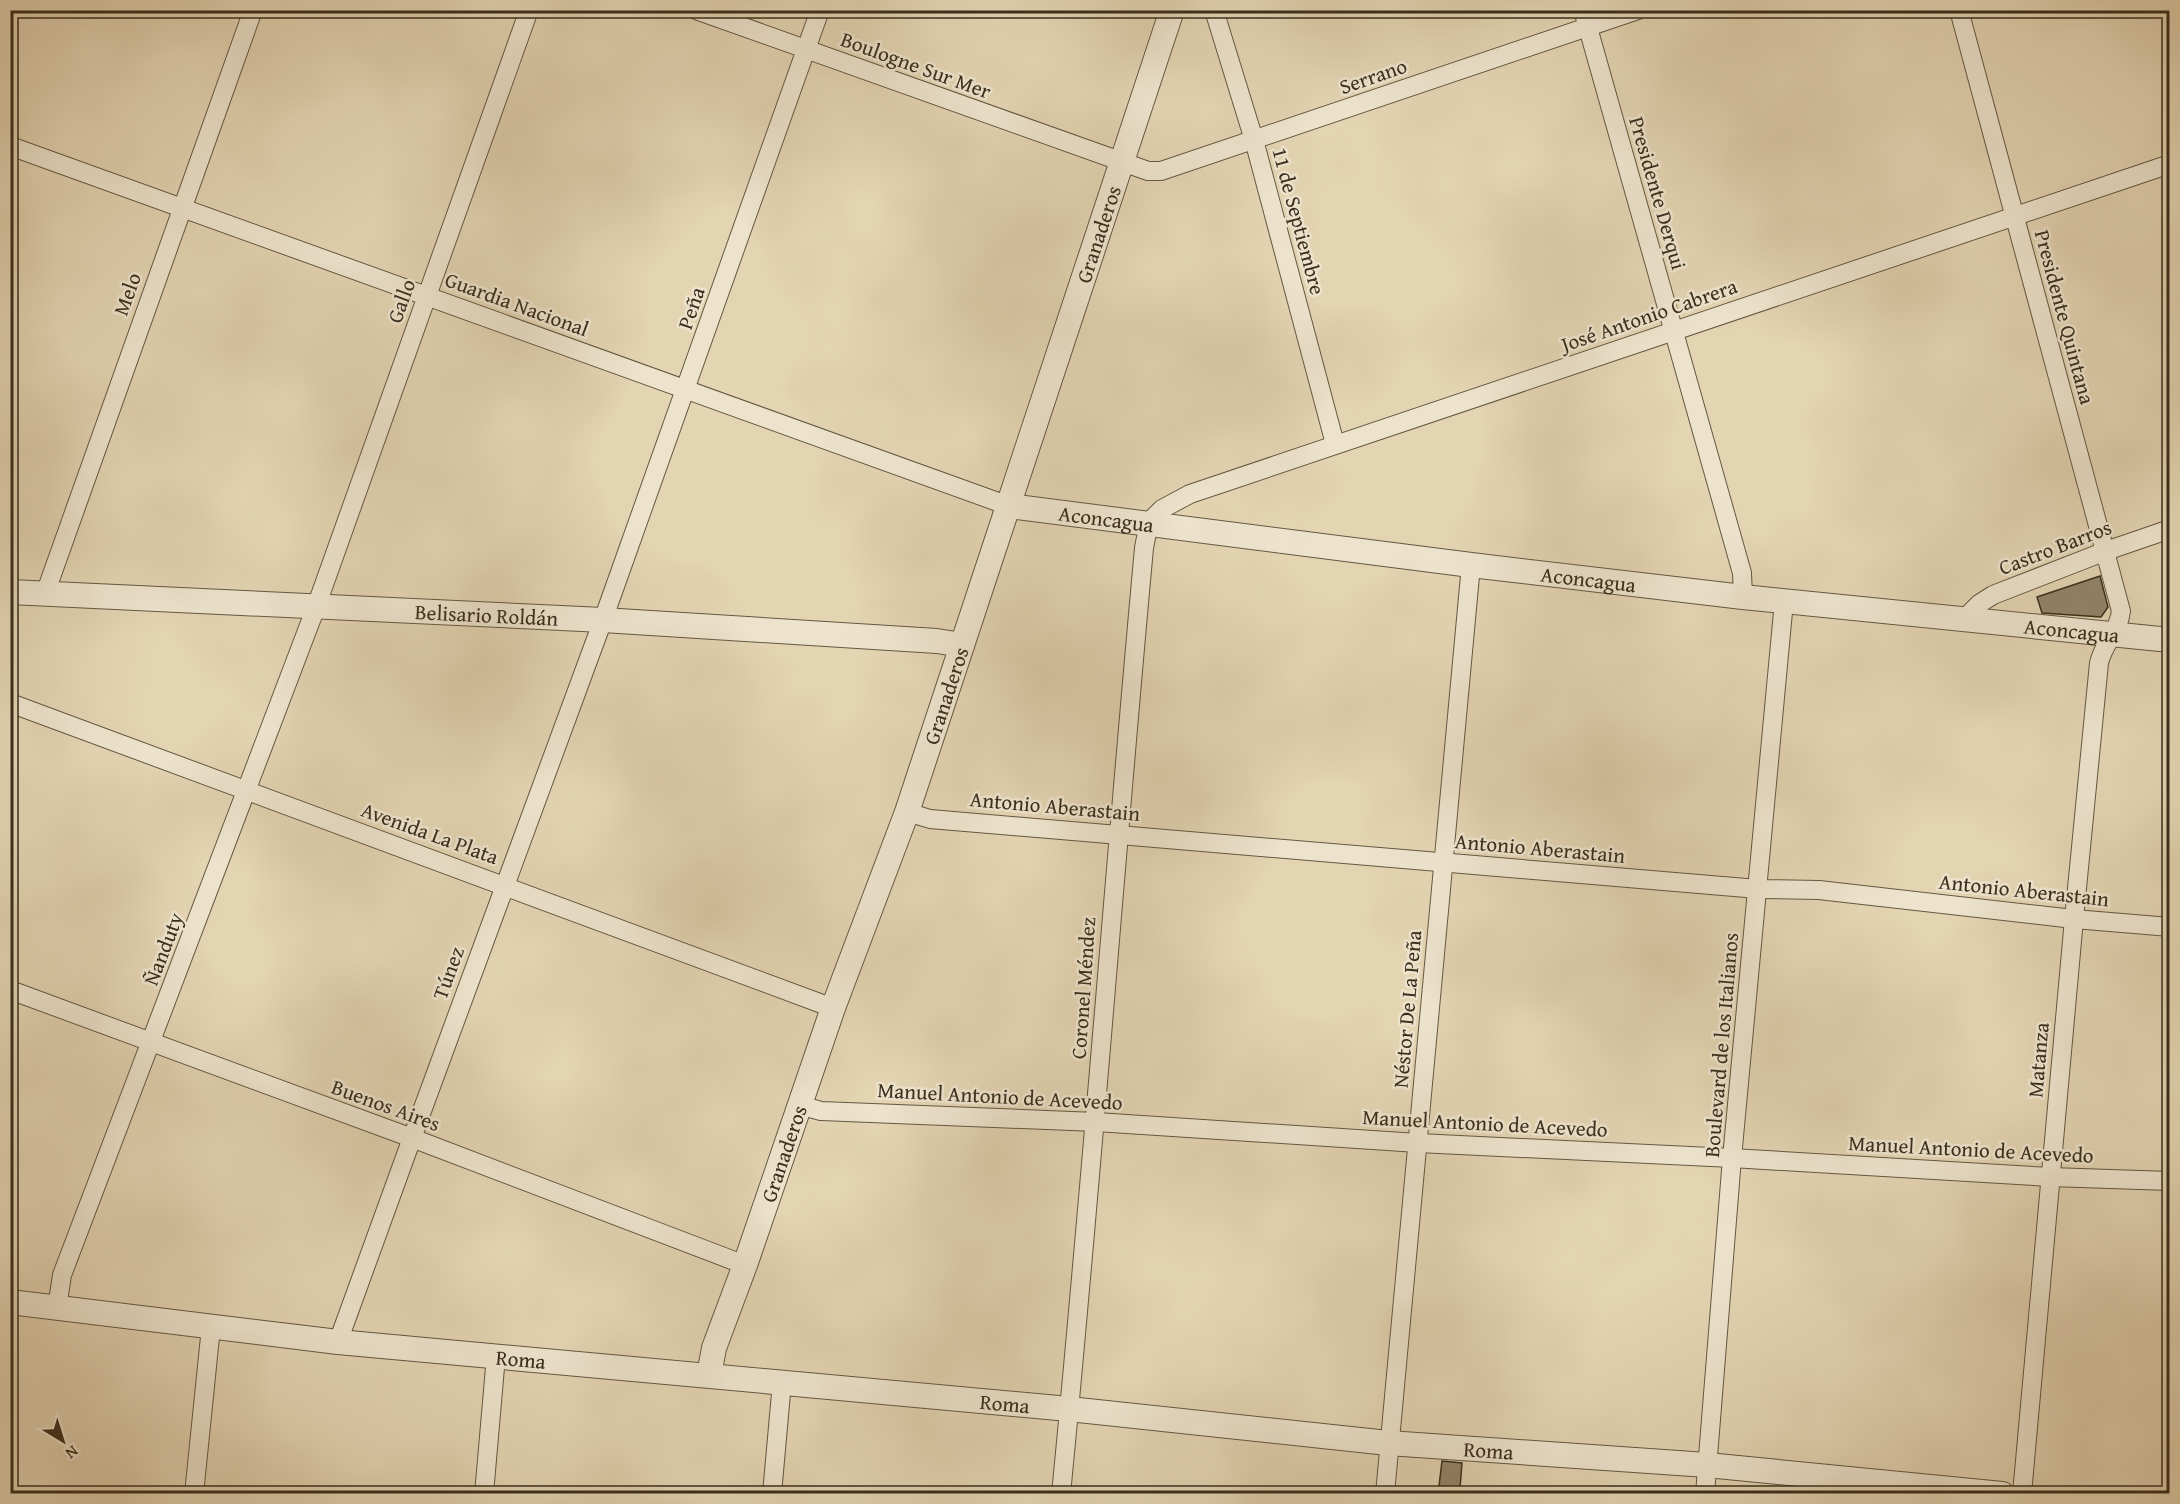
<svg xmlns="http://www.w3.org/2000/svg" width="2180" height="1504" font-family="'Gentium Book Plus',serif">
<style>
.building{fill:#92846a;stroke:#3a2e1d;stroke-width:1.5}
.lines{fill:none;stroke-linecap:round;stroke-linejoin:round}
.minor-casing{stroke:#645842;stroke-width:20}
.tertiary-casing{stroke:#645842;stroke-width:26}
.minor{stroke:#ede3cd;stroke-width:18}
.tertiary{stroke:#ede3cd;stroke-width:24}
.labels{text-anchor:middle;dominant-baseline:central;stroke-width:5;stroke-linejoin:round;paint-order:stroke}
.street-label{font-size:21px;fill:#3a2e1d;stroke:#ede3cd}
</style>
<rect width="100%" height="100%" fill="#e3d4b2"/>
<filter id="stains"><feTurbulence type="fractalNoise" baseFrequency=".00333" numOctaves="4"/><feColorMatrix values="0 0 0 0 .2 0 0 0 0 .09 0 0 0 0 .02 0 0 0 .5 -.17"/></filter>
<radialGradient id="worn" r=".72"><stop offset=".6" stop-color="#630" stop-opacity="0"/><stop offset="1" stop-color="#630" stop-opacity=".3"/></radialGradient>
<g class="building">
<polygon points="2100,576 2108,607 2101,617 2042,613 2037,597"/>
<polygon points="1442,1461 1462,1463 1460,1488 1439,1486"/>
</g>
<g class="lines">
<defs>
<g id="minor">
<polyline points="696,10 1148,171 1161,171 1638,10"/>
<polyline points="1214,10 1254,140 1335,444"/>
<polyline points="1583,10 1742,573 1743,597"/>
<path d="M1959,10L2121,611C2119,631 2103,644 2099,663L2074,919L2022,1494"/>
<polyline points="10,146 1009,506"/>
<polyline points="45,594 253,10"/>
<polyline points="1964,619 1979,604 1993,595 2106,551 2170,529"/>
<path d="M10,703C284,805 559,905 833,1008"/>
<polyline points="907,812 930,819 1758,889 1819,890 2074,919 2170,927"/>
<polyline points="10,990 412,1138 745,1265"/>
<polyline points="799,1105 821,1111 1096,1122 1418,1143 1732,1158 2050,1177 2170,1181"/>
<polyline points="57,1308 62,1275 316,607 529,10"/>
<polyline points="338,1342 412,1138 603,620 820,10"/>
<polyline points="194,1494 211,1327"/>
<polyline points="484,1494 496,1356"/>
<polyline points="772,1494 782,1382"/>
<path d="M1061,1494C1092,1178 1115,863 1144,548L1149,522L1162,509L1190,494L2170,164"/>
<polyline points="1385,1494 1471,565"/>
<polyline points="1705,1494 1732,1158 1784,601"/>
</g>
<g id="tertiary">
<path id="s1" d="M1009,506L1471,565L1743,597L2170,640"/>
<path id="s2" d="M10,592L603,620L937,641L962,645"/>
<path id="s3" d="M10,1302L338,1342L1069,1409L1388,1443L1707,1465L2002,1494"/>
<path id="s4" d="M709,1375L714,1348L745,1265L833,1008L907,812L1172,10"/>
</g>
</defs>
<use href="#minor" class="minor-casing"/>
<use href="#tertiary" class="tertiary-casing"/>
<use href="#minor" class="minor"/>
<use href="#tertiary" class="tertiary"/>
</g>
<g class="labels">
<g class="street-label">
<text transform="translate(916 65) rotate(20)">Boulogne Sur Mer</text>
<text transform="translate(1373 76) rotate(-19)">Serrano</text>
<text transform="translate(1658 193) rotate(74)">Presidente Derqui</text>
<text transform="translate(1299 221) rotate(75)">11 de Septiembre</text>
<text stroke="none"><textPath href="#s4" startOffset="1206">Granaderos</textPath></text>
<text transform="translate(127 294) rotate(-70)">Melo</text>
<text transform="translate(401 301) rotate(-70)">Gallo</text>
<text transform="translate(517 304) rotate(20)">Guardia Nacional</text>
<text transform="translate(691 308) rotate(-71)">Peña</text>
<text transform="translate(1649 315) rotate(-19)">José Antonio Cabrera</text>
<text transform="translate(2065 317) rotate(75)">Presidente Quintana</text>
<text stroke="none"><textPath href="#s1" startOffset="98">Aconcagua</textPath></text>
<text transform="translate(2055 547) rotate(-21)">Castro Barros</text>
<text stroke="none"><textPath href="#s1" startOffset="584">Aconcagua</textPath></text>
<text stroke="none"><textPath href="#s2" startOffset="477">Belisario Roldán</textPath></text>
<text stroke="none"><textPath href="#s1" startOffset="1070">Aconcagua</textPath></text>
<text stroke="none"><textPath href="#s4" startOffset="720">Granaderos</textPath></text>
<text transform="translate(1055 806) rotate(5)">Antonio Aberastain</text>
<text transform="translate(430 833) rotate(20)">Avenida La Plata</text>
<text transform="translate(1540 848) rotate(5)">Antonio Aberastain</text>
<text transform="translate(2024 890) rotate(6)">Antonio Aberastain</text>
<text transform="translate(163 949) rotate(-69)">Ñanduty</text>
<text transform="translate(448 973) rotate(-70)">Túnez</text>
<text transform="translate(1083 988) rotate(-86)">Coronel Méndez</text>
<text transform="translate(1407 1009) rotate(-85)">Néstor De La Peña</text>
<text transform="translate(1721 1045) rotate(-85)">Boulevard de los Italianos</text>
<text transform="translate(2038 1060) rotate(-85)">Matanza</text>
<text transform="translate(1000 1096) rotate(3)">Manuel Antonio de Acevedo</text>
<text transform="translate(386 1105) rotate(20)">Buenos Aires</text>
<text transform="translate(1485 1123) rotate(3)">Manuel Antonio de Acevedo</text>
<text transform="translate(1971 1149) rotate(3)">Manuel Antonio de Acevedo</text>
<text stroke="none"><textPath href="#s4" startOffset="234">Granaderos</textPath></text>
<text stroke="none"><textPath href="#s3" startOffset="514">Roma</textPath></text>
<text stroke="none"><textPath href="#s3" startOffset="1000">Roma</textPath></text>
<text stroke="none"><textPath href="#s3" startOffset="1486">Roma</textPath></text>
</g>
</g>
<rect width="2180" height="1504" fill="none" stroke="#e3d4b2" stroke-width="36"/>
<rect x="12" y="12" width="2156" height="1480" fill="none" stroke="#3a2e1d" stroke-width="3"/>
<rect x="18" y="18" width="2144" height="1468" fill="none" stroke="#3a2e1d" stroke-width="1.5"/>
<g transform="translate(63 1441) rotate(142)" stroke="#ede3cd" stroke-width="4.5" paint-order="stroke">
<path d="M0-4.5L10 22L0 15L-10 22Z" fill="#3a2e1d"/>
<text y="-9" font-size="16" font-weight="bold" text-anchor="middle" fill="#3a2e1d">N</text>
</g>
<rect width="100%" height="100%" filter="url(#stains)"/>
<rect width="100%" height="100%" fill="url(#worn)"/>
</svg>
